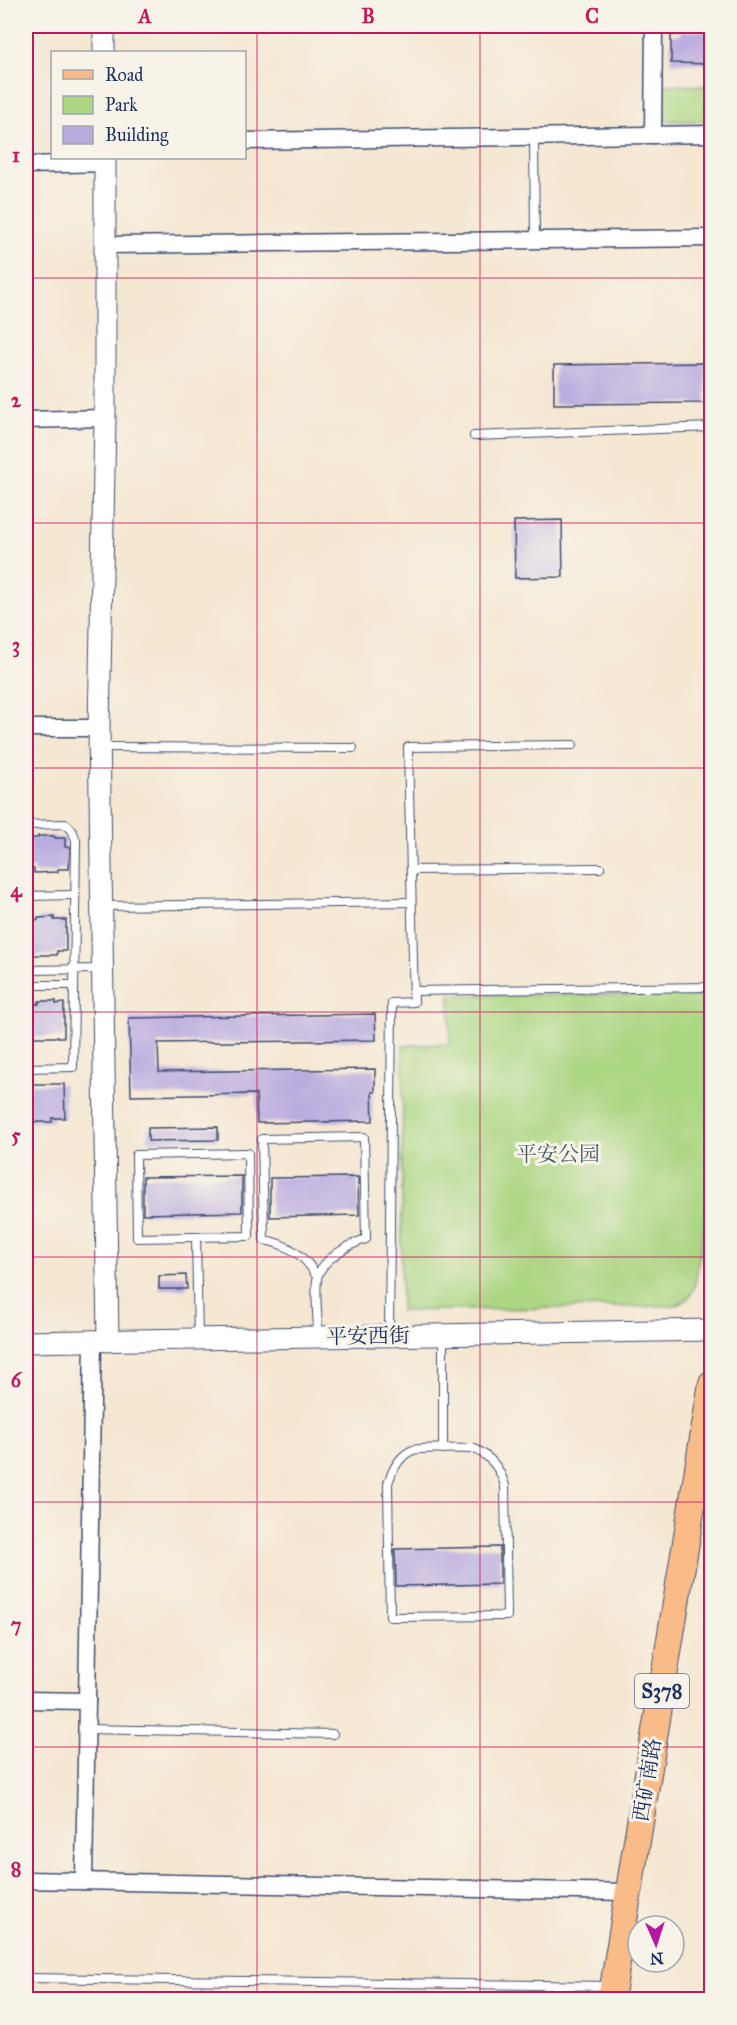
<svg xmlns="http://www.w3.org/2000/svg" width="737" height="2025" font-family="'IM FELL Great Primer','Noto Serif SC',serif">
<style>
.green{fill:#abd682;stroke:#638270;stroke-width:1.5}
.building{fill:#bbacdf}
.lines{fill:none;stroke-linecap:round;stroke-linejoin:round}
.service-casing{stroke:#3c4b6f;stroke-width:10}
.minor-casing{stroke:#3c4b6f;stroke-width:19}
.tertiary-casing{stroke:#3c4b6f;stroke-width:23}
.primary-casing{stroke:#3c4b6f;stroke-width:28}
.service{stroke:#fff;stroke-width:8}
.minor{stroke:#fff;stroke-width:16}
.tertiary{stroke:#fff;stroke-width:21}
.primary{stroke:#f9bc89;stroke-width:26}
.grid{fill:none;stroke:#c2185b;stroke-width:1.5;stroke-opacity:0.55}
.labels{text-anchor:middle;dominant-baseline:central;stroke-width:6;stroke-linejoin:round;paint-order:stroke}
.shield{fill:#f7f3e8;stroke:#5d6a87;stroke-width:1.5}
.shield-label{font-size:20px;font-weight:bold;fill:#1b2f5e}
.park-label{font-size:21px;fill:#3f5967;stroke:#f7f3e8}
.street-label{font-size:21px;fill:#1b2f5e;stroke:#f7f3e8}
.neatline{fill:none;stroke:#c2185b;stroke-width:2}
.grid-label{font-size:20px;text-anchor:middle;font-weight:bold;fill:#c2185b}
</style>
<rect width="100%" height="100%" fill="#f7f3e8"/>
<filter id="ink" filterUnits="userSpaceOnUse"><feTurbulence type="fractalNoise" baseFrequency=".0167" numOctaves="2"/><feDisplacementMap in="SourceGraphic" scale="12" xChannelSelector="R" yChannelSelector="G"/><feConvolveMatrix kernelMatrix="1 2 1 2 8 2 1 2 1" color-interpolation-filters="sRGB"/></filter>
<filter id="wash" filterUnits="userSpaceOnUse"><feTurbulence type="fractalNoise" baseFrequency=".008" numOctaves="4" result="noise"/><feDisplacementMap in="SourceGraphic" scale="24" xChannelSelector="R" yChannelSelector="G"/><feGaussianBlur stdDeviation="1.35" result="paint"/><feColorMatrix in="noise" values="0 0 0 0 0 0 0 0 0 0 0 0 0 0 0 0 0 1.4 0 .05"/><feComposite in="paint" operator="in"/></filter>
<g filter="url(#wash)">
<rect width="100%" height="100%" fill="#f5e7d2"/>
<g class="green">
<polygon points="662,85 711,86 711,121 666,121 662,118"/>
<path d="M450,995H711V1180L695,1285C692,1297 684,1303 673,1306L401,1311L403,1045L450,1044Z"/>
</g>
<g id="blocks">
<g class="building">
<polygon points="681,31 706,31 706,35 711,35 711,64 671,63 671,35 681,35"/>
<polygon points="705,363 706,403 554,404 554,365"/>
<polygon points="562,520 563,577 515,578 514,521"/>
<polygon points="38,836 54,836 55,838 65,838 65,847 70,847 69,869 58,869 58,872 34,873 34,869 26,869 26,849 28,849 28,838 38,838"/>
<polygon points="54,917 54,920 66,920 66,951 57,951 57,955 33,955 33,951 26,951 28,920 38,920 38,918"/>
<polygon points="39,1001 56,1001 56,1004 64,1003 64,1037 26,1037 26,1004 39,1004"/>
<polygon points="375,1014 376,1040 158,1043 159,1072 375,1069 375,1092 372,1092 373,1121 257,1123 256,1094 131,1096 129,1018"/>
<polygon points="30,1084 64,1084 65,1118 52,1118 52,1122 29,1122 29,1118 26,1118 26,1088 30,1088"/>
<polygon points="218,1127 218,1140 148,1141 148,1128"/>
<polygon points="242,1176 242,1212 143,1214 143,1177"/>
<polygon points="358,1177 359,1215 270,1217 270,1178"/>
<polygon points="186,1275 187,1289 159,1289 159,1276"/>
<polygon points="500,1547 500,1584 396,1586 395,1549"/>
</g>
</g>
</g>
<g filter="url(#ink)">
<use href="#blocks" fill-opacity="0" stroke="#3c4b6f" stroke-width="1.5"/>
<g class="lines">
<defs>
<g id="service">
<polyline points="534,136 535,240"/>
<polyline points="474,436 712,427"/>
<polyline points="100,747 353,748"/>
<polyline points="26,825 66,824 72,830 76,840 73,1067 26,1068"/>
<polyline points="411,870 600,868"/>
<polyline points="26,896 75,895"/>
<polyline points="103,906 411,902"/>
<polyline points="26,970 102,969"/>
<polyline points="26,985 74,985"/>
<polyline points="413,991 712,987"/>
<polygon points="248,1153 249,1236 137,1238 136,1155"/>
<polyline points="196,1237 198,1339"/>
<path d="M317,1277C305,1255 288,1244 264,1240L262,1139L364,1137L366,1239C350,1244 320,1260 317,1279C315,1296 318,1317 318,1335"/>
<polyline points="389,1335 392,1003 414,1002 408,747 573,745"/>
<polyline points="443,1336 443,1449"/>
<path d="M475,1449C491,1457 500,1468 505,1486L507,1616L390,1617L388,1483C392,1471 400,1455 413,1450C422,1447 463,1449 475,1449Z"/>
<polyline points="86,1729 333,1734"/>
<polyline points="26,1978 610,1986"/>
</g>
<g id="minor">
<polyline points="653,135 654,26"/>
<polyline points="244,141 712,134"/>
<polyline points="26,165 105,163"/>
<polyline points="105,245 712,238"/>
<polyline points="26,420 105,418"/>
<polyline points="26,728 99,728"/>
<polyline points="26,1700 87,1701"/>
<polyline points="26,1880 629,1892"/>
<polyline points="84,1881 93,1341"/>
</g>
<g id="tertiary">
<polyline points="104,26 104,52"/>
<polyline points="105,158 105,418 99,728 108,1341"/>
<polyline points="26,1342 712,1330"/>
</g>
<polyline id="primary" points="611,2000 712,1383"/>
</defs>
<use href="#service" class="service-casing"/>
<use href="#minor" class="minor-casing"/>
<use href="#tertiary" class="tertiary-casing"/>
<use href="#primary" class="primary-casing"/>
<use href="#service" class="service"/>
<use href="#minor" class="minor"/>
<use href="#tertiary" class="tertiary"/>
<use href="#primary" class="primary"/>
</g>
</g>
<path class="grid" d="M257,26V2000M480,26V2000M26,278H712M26,523H712M26,768H712M26,1012H712M26,1257H712M26,1502H712M26,1747H712"/>
<g class="labels">
<rect class="shield" x="635" y="1674" width="54" height="34" rx="4.5"/>
<g class="shield-label">
<text x="662" y="1691">S378</text>
</g>
<g class="park-label">
<text x="558" y="1154">平安公园</text>
</g>
<g class="street-label">
<text transform="translate(368 1336) rotate(-1)">平安西街</text>
<text transform="translate(647 1780) rotate(-81)">西矿南路</text>
</g>
</g>
<rect width="737" height="2025" fill="none" stroke="#f7f3e8" stroke-width="66"/>
<rect x="51" y="51" width="195" height="108" fill="#f7f3e8" stroke="#9fa5b1" stroke-width="1.5"/>
<rect x="63" y="70" width="30" height="9" fill="#f9bc89" stroke="#9fa5b1" stroke-width="1.5"/>
<text x="105" y="81" font-size="18" fill="#1b2f5e">Road</text>
<rect x="63" y="96" width="30" height="18" fill="#abd682" stroke="#9fa5b1" stroke-width="1.5"/>
<text x="105" y="111" font-size="18" fill="#1b2f5e">Park</text>
<rect x="63" y="126" width="30" height="18" fill="#bbacdf" stroke="#9fa5b1" stroke-width="1.5"/>
<text x="105" y="141" font-size="18" fill="#1b2f5e">Building</text>
<g transform="translate(656 1944) rotate(177)"><circle r="28" fill="#f7f3e8" stroke="#9fa5b1" stroke-width="1.5"/>
<path d="M0-4.5L10 22L0 15L-10 22Z" fill="#b5179e"/>
<text y="-9" font-size="16" font-weight="bold" text-anchor="middle" fill="#1b2f5e">N</text>
</g>
<rect x="33" y="33" width="671" height="1959" class="neatline"/>
<g class="grid-label">
<text x="145" y="23">A</text>
<text x="368" y="23">B</text>
<text x="592" y="23">C</text>
<text x="16" y="162">1</text>
<text x="16" y="407">2</text>
<text x="16" y="652">3</text>
<text x="16" y="897">4</text>
<text x="16" y="1142">5</text>
<text x="16" y="1387">6</text>
<text x="16" y="1632">7</text>
<text x="16" y="1876">8</text>
</g>
</svg>
